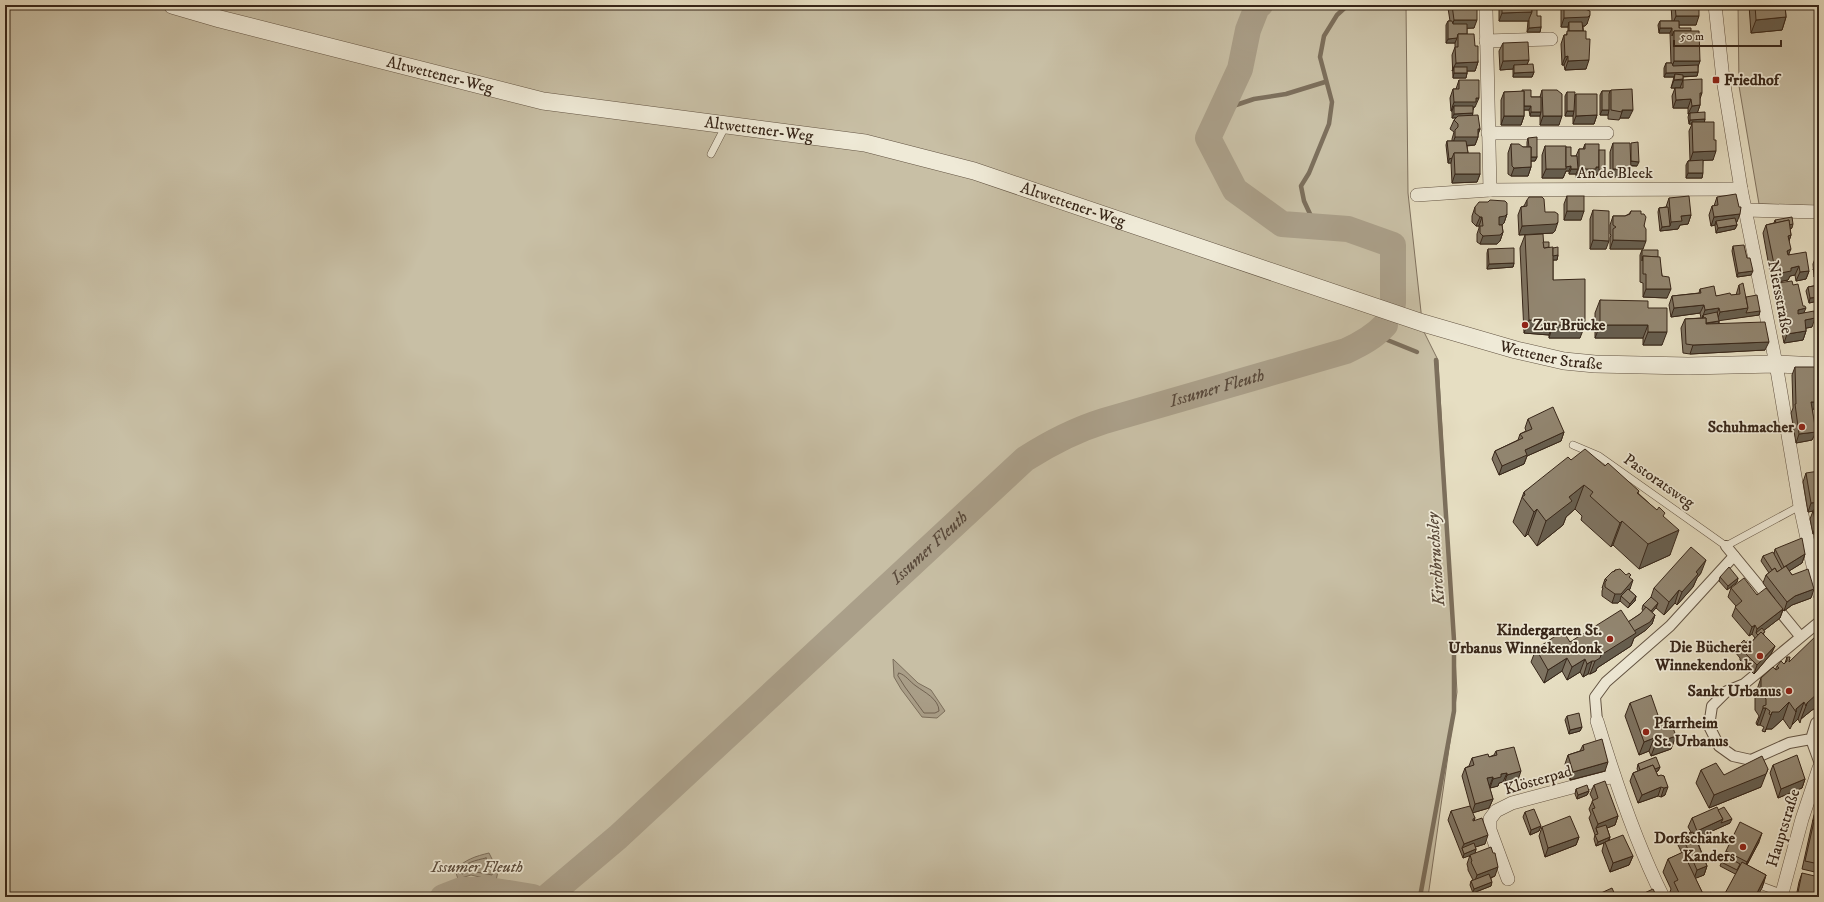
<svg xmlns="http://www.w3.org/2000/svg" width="1824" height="902" font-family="'IM FELL DW Pica',serif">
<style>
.green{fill:#c8bfa5;stroke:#80725f}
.water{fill:#aa9f89;stroke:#7c6f5c}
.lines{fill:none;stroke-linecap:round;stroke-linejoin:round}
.shore{stroke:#706251;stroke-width:1}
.stream{stroke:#7c6f5c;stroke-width:4.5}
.river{stroke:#aa9f89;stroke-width:26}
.service-casing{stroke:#635443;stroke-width:8}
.pedestrian-casing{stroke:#635443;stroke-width:12}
.minor-casing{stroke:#635443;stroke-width:14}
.tertiary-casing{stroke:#635443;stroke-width:18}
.service{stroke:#efead7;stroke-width:7}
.pedestrian{stroke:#efead7;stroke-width:10}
.minor{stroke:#efead7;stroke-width:13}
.tertiary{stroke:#efead7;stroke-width:17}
.wall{fill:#7e7361;stroke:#372619}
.shaded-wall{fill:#665e4f;stroke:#372619}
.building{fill:#928671;stroke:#372619}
.poi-dot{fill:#8f2418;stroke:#efead7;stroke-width:1.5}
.labels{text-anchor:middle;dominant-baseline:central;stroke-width:3.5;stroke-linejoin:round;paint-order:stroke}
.street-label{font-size:16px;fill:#372619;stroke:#efead7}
.poi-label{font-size:16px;font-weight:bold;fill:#372619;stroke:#efead7;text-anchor:end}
.park-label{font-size:16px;font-style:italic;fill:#5b4c3c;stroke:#efead7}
.water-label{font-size:17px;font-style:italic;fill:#5a4a3b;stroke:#efead7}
</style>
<rect width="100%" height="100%" fill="#e6dec2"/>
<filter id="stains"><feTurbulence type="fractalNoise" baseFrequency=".005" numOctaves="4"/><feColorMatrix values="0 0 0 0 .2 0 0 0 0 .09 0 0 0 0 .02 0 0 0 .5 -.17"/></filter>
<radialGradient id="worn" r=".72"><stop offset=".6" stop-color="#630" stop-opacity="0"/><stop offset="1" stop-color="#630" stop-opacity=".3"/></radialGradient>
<g class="green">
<polygon points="5,5 1406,5 1408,193 1423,330 1438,360 1457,692 1428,897 5,897"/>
<polygon points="1738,5 1819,5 1819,206 1759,204 1739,86"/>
</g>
<g class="water">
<polygon points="893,659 918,683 931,690 945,711 937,718 922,717 901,689 894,677"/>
<path d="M489,853L498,871L496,881L471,875L458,879L455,870C464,860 476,856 489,853Z"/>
</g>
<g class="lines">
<g class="shore">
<path d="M899,673C906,675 910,682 916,686C924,692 939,699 939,711L935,713H924L905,687L898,676Z"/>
<path d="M486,858L493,872L492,875L471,871L462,874L460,872C462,863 477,860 486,858Z"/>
</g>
<g class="stream">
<polyline points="1221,110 1254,99 1286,94 1325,82"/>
<polyline points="1316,227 1304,201 1301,186 1309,173 1329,124 1332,102 1320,57 1324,36 1337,15 1348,5"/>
<polyline points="1375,335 1417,352"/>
<polyline points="1420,897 1454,711 1454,640 1436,360"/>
</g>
<g class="river">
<polyline points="1260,5 1257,7 1248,30 1240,69 1208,138 1235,190 1282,224 1348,229 1393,245 1393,303"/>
<polyline points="443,897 461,890 489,890 533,897"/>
<path id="s1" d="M547,897L618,837L1025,459C1050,443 1075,430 1104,421L1346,351C1361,344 1374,337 1385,325"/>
</g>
<defs>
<g id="service">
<polyline points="711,154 726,125"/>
<polyline points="1573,445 1599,456 1726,546 1800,506"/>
<polyline points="1754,883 1781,893"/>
</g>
<g id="pedestrian">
<polyline points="1726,546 1800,636"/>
<polyline points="1819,622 1744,684 1727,691 1712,706 1709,726 1719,746 1733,756 1751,760 1789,743 1811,739 1816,723 1819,721"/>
<polyline points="1597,721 1595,697 1606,682 1670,626 1734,556"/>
<polyline points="1811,739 1819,761"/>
</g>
<g id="minor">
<polyline points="1715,5 1723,79 1741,189 1776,364 1800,506 1819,593"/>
<polyline points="1486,10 1490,190"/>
<polyline points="1486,41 1551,39"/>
<polyline points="1488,133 1607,133"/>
<polyline points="1417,195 1490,190 1741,189"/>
<polyline points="1746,210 1819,212"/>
<path d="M1597,721C1615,781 1635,841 1663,897"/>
<polyline points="1508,879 1490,830 1490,819 1496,811 1512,803 1614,776"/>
<polyline points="1781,897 1802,819 1819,768"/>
</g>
<g id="tertiary">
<path id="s2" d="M172,5L220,19L543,101L865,143L974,171L1423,323L1516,350L1564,361L1595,364L1688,366L1776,364L1819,366"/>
</g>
</defs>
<use href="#service" class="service-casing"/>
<use href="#pedestrian" class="pedestrian-casing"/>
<use href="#minor" class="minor-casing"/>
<use href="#tertiary" class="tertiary-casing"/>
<use href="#service" class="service"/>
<use href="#pedestrian" class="pedestrian"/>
<use href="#minor" class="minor"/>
<use href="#tertiary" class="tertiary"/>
</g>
<g class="wall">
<polygon points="1449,5 1477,5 1474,28 1467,28 1467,34 1475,46 1478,62 1475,71 1467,71 1467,73 1466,78 1453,78 1452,55 1455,47 1455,43 1446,43 1446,25 1448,21 1450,21 1448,8"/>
<polygon points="1499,5 1532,5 1532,9 1537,16 1541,27 1540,32 1527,32 1528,21 1499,21"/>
<polygon points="1561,5 1587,5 1586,7 1585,7 1587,24 1585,26 1583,26 1586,69 1565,70 1564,65 1562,65 1561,44 1564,35 1566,35 1568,31 1568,27 1561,27"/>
<polygon points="1671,5 1699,5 1696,25 1679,25 1679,28 1691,31 1700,61 1698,65 1698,72 1697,76 1683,77 1683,80 1702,93 1700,99 1700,105 1697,113 1705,119 1704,122 1713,160 1703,160 1702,178 1686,178 1686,165 1688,161 1690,160 1689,131 1692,124 1689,124 1688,117 1689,114 1688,114 1688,108 1673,108 1672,96 1675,88 1671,88 1674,77 1664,77 1664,68 1666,63 1671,63 1670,33 1659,33 1658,25 1660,21 1672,21"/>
<polygon points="1749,5 1785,5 1786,17 1782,30 1751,33"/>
<polygon points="1503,43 1529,60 1527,64 1534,72 1532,77 1513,77 1513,69 1500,70 1499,51"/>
<polygon points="1459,80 1475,107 1474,107 1473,109 1472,116 1480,129 1478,134 1478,137 1475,145 1467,146 1468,153 1480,174 1477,182 1452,183 1451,163 1448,163 1446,145 1447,141 1452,141 1452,139 1454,132 1450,129 1454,120 1456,118 1452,118 1452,111 1451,111 1450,98 1453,89 1456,89"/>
<polygon points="1542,90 1559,125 1540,125 1540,116 1530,116 1529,110 1524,110 1524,116 1521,125 1501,125 1501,100 1504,92 1521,92 1531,97 1540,97"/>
<polygon points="1611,90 1629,118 1620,118 1619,120 1608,119 1608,115 1600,115 1600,95 1602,91 1610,91"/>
<polygon points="1567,92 1574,97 1576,94 1597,115 1594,124 1573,124 1573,116 1565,116 1565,96"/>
<polygon points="1528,138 1537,157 1535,161 1531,161 1531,167 1528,176 1511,176 1508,174 1508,153 1511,144 1523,147 1527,147 1527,142"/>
<polygon points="1613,143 1637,166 1631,166 1631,169 1627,177 1610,177 1610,152"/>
<polygon points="1585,144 1599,150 1605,170 1603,174 1597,174 1596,176 1593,176 1592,178 1576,178 1576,174 1569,174 1569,171 1566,171 1563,178 1542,178 1542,155 1545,146 1571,156 1576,156 1579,149 1583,149"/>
<polygon points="1567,196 1581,220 1564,220 1564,204"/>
<polygon points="1717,197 1737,222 1736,222 1737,225 1735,229 1716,233 1715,225 1711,226 1709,215 1712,206 1714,206"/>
<polygon points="1669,198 1691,215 1688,224 1680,225 1678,229 1660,231 1658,212 1659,208 1666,207"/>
<polygon points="1527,200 1545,212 1555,231 1553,233 1519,235 1518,215 1521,207 1524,206"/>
<polygon points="1475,207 1507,214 1504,223 1502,225 1503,232 1500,241 1497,244 1480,244 1477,242 1477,234 1479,228 1479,226 1476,226 1472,222 1472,216"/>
<polygon points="1593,210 1606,249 1590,249 1590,219"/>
<polygon points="1631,211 1641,214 1644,226 1643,249 1610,249 1610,238 1611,235 1610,234 1610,225 1613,216 1625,216 1629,214"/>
<polygon points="1775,220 1792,228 1790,229 1791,235 1789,241 1789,255 1809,271 1806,279 1796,281 1795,275 1790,276 1788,280 1772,283 1763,233 1766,225 1774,223"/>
<polygon points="1525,235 1543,242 1558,255 1557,260 1553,260 1553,280 1580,338 1549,338 1549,335 1524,333 1520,248"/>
<polygon points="1733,246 1747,258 1751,275 1737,277 1732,251"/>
<polygon points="1488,249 1514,263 1513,267 1487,269 1487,253"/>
<polygon points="1642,250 1658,257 1667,298 1643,297 1643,283 1640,282 1640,255"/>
<polygon points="1816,256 1819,256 1819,277 1814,277 1813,264"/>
<polygon points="1777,283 1793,285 1804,313 1812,327 1806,328 1806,331 1803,340 1784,343 1774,292"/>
<polygon points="1739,285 1746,297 1760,311 1759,315 1719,320 1719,323 1765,350 1690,354 1683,353 1681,328 1685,319 1701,318 1700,313 1671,317 1669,305 1672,296 1699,293 1700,289 1716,296 1736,295"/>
<polygon points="1819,285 1819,306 1818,301 1809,303 1806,291 1808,287"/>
<polygon points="1600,300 1648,308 1662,345 1643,345 1643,338 1595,338 1595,313"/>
<polygon points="1795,367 1817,402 1813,410 1812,411 1816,432 1812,440 1796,443 1791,413 1793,408 1792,375"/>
<polygon points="1528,419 1564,432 1561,441 1527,456 1524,464 1499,475 1492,459 1495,451 1518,440 1520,434 1526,431 1525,428"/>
<polygon points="1571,460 1605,466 1639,491 1638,493 1664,517 1670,555 1639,569 1613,545 1611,547 1581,520 1582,516 1575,509 1566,517 1563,525 1537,546 1528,534 1525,537 1513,522 1524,492"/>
<polygon points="1806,473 1819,533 1813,534 1810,519 1813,511 1808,512 1803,482"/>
<polygon points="1775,549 1805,554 1802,563 1789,571 1811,598 1792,605 1784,611 1783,610 1780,618 1763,631 1764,635 1775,646 1771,654 1754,674 1740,660 1740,658 1735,652 1736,648 1746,643 1751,643 1755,638 1752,634 1749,636 1732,616 1736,606 1728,597 1731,588 1775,599 1763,583 1766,575 1769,573 1761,561 1763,556 1774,554"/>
<polygon points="1615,570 1630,578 1630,589 1629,590 1636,596 1635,601 1628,608 1620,601 1618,603 1612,603 1602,596 1602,591 1603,588 1602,588 1605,579 1614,571"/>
<polygon points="1701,573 1697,578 1693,587 1677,605 1675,603 1664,615 1656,608 1652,612 1655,615 1652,624 1646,630 1634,638 1631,646 1597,668 1596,671 1590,674 1588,674 1583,677 1580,672 1567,680 1562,671 1544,683 1531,662 1536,649 1570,642 1628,622 1640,614 1643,611 1642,609 1643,605 1651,597 1654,588"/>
<polygon points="1720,577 1738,578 1737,582 1727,590 1719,581"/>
<polygon points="1787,657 1789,662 1817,701 1814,709 1812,710 1801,719 1800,723 1798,719 1792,725 1790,729 1783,719 1772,729 1766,729 1765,732 1762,731 1764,727 1760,725 1757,725 1756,723 1759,716 1755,710 1755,695 1761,678 1775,670 1777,666 1784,664 1785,663"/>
<polygon points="1630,703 1660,721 1676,736 1671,749 1651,756 1649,751 1639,755 1625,716"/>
<polygon points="1567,716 1582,727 1580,731 1569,734 1565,720"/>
<polygon points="1583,745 1605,771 1570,780 1565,764 1568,755 1580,751"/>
<polygon points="1496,751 1518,780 1504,784 1503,782 1499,783 1498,786 1490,788 1490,785 1489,786 1493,799 1489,808 1472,813 1475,818 1474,821 1485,844 1475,847 1476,849 1475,853 1495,876 1491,878 1491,886 1473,893 1470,885 1471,881 1473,880 1468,870 1468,868 1467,864 1470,855 1463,858 1448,820 1451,811 1471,809 1462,776 1465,768 1469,766 1472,758 1489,757 1494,755"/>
<polygon points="1638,764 1660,767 1658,771 1656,772 1658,776 1664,776 1665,795 1661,797 1658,796 1638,803 1630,781 1633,773 1638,771 1637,769"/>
<polygon points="1773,765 1805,779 1802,788 1778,798 1770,773"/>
<polygon points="1701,770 1724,775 1761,787 1709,808 1696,783"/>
<polygon points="1594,785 1618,816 1615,825 1607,828 1610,837 1609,841 1633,856 1629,865 1610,872 1602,851 1604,843 1596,846 1594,839 1595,835 1589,818 1591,814 1589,809 1593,800 1590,794"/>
<polygon points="1576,789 1589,791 1587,795 1577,799 1575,794"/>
<polygon points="1718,810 1730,823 1696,838 1707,866 1704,875 1695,878 1704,896 1704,897 1670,897 1669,895 1671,889 1663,872 1668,859 1682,853 1678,845 1682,836 1691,832 1688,827 1692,818"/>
<polygon points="1816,811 1819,813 1819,873 1802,869 1814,815"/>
<polygon points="1525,812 1541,826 1539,831 1530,835 1523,817"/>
<polygon points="1542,827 1579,837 1576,845 1545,857 1539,836"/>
<polygon points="1759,842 1747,865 1766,875 1762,888 1720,866 1726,851"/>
<polygon points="1802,873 1819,897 1796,897 1799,882"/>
<polygon points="1601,893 1616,897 1594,897 1600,896"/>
</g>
<g class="shaded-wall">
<polygon points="1532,12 1529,21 1499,21 1502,13"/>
<polygon points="1590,15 1587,24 1585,26 1569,26 1569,22 1568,27 1561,27 1564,18"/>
<polygon points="1676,16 1699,16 1696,25 1672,25"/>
<polygon points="1786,17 1782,30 1751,33 1756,20"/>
<polygon points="1454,20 1477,20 1474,28 1451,29"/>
<polygon points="1541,27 1540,32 1527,32 1529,28"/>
<polygon points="1660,28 1672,28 1670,33 1659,33"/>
<polygon points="1457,38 1455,43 1446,43 1448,39"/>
<polygon points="1568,56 1564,65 1562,65 1565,57"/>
<polygon points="1529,60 1525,69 1514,65 1513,69 1500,70 1503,61"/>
<polygon points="1589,60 1586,69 1565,70 1568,61"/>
<polygon points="1674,61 1700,61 1697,70 1671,70"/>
<polygon points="1478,62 1475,71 1454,71 1454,67 1452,71 1456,63"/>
<polygon points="1534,72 1532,77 1513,77 1514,73"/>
<polygon points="1698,72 1697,76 1675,77 1675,74 1674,77 1664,77 1666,73"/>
<polygon points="1454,73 1467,73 1466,78 1453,78"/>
<polygon points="1674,80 1683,80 1680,88 1671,88"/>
<polygon points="1476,98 1479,98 1475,107 1474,107 1473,110 1454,106 1452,111 1451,111 1454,102"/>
<polygon points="1691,99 1688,108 1673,108 1676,100"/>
<polygon points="1700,105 1697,114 1690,113 1689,114 1688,114 1692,106"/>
<polygon points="1523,106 1531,106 1529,110 1521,110"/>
<polygon points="1602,110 1609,110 1608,115 1600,115"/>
<polygon points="1622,110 1633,110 1629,118 1620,118 1622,112"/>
<polygon points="1567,111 1574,111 1573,116 1565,116"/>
<polygon points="1531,112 1541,112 1540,116 1530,116"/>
<polygon points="1473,113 1472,117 1452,118 1454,114"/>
<polygon points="1597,115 1594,124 1573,124 1576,116"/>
<polygon points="1504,116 1524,116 1521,125 1501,125"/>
<polygon points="1543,116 1562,116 1559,125 1540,125"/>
<polygon points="1705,119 1704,124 1692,122 1692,124 1689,124 1690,120"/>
<polygon points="1478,129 1480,129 1477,137 1478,137 1475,145 1452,146 1455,137"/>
<polygon points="1716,151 1713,160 1690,161 1693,152"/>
<polygon points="1529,157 1537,157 1535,161 1528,161"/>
<polygon points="1452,158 1451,163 1448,163 1449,159"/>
<polygon points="1629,161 1639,162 1637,166 1627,165"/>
<polygon points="1571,166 1569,171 1566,171 1563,178 1542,178 1546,169 1564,167"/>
<polygon points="1531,167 1528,176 1511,176 1514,168"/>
<polygon points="1596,167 1599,167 1605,170 1603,174 1597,174 1596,176 1593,176 1592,178 1576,178 1579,169"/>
<polygon points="1571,169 1578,169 1576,174 1569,174"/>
<polygon points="1613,169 1631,169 1627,177 1610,177"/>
<polygon points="1688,173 1703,173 1702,178 1686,178"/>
<polygon points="1455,174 1480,174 1477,182 1452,183"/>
<polygon points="1567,211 1584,211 1581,220 1564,220"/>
<polygon points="1507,214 1504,223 1502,225 1496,225 1499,217"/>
<polygon points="1740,214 1737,222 1717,225 1716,221 1715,225 1711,226 1714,217"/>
<polygon points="1691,215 1688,224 1680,225 1678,229 1660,231 1662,227 1670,226 1671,222 1681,216"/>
<polygon points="1480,217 1482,217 1479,226 1476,226"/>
<polygon points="1558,222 1555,231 1553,233 1519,235 1522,226"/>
<polygon points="1793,224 1792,228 1775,231 1776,227"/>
<polygon points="1737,225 1735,229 1716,233 1718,228"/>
<polygon points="1503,232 1500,241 1497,244 1480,244 1483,236"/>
<polygon points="1791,235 1788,244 1788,236"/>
<polygon points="1593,240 1609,241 1606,249 1590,249"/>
<polygon points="1613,240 1646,241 1643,249 1610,249"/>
<polygon points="1791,249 1787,258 1787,251"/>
<polygon points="1558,255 1557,260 1539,260 1541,256"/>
<polygon points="1817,262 1819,262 1819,270 1815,266 1813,270"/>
<polygon points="1514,263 1513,267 1487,269 1489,264"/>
<polygon points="1799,266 1795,275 1790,276 1788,280 1772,283 1776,274 1791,268"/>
<polygon points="1753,271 1751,275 1737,277 1738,273"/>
<polygon points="1809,271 1806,279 1796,281 1800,272"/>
<polygon points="1816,273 1819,273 1819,277 1814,277"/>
<polygon points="1646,289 1671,289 1667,298 1643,297"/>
<polygon points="1819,297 1818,301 1809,303 1810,298"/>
<polygon points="1704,305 1700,313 1671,317 1674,308"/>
<polygon points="1719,308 1716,317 1703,315 1702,319 1705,310"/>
<polygon points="1748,308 1760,311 1759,315 1717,321 1720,312"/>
<polygon points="1806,308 1802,317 1795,318 1798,310"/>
<polygon points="1815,318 1812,327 1802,329 1805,320"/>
<polygon points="1529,320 1553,322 1549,335 1524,333"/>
<polygon points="1719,321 1718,326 1704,324"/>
<polygon points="1553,325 1585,325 1580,338 1549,338"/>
<polygon points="1600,325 1648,325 1643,338 1595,338"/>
<polygon points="1806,331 1803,340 1784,343 1787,334"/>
<polygon points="1648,332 1667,332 1662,345 1643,345"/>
<polygon points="1769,342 1765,350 1690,354 1693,345"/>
<polygon points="1811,402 1817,402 1813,410 1808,411"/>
<polygon points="1564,432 1561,441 1527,456 1524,464 1499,475 1502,466 1525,450"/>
<polygon points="1816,432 1812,440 1796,443 1799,434"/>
<polygon points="1584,485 1575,509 1566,517 1563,525 1537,546 1546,521 1569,497"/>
<polygon points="1819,502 1819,510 1808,512 1811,503"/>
<polygon points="1537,509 1528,534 1525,537 1534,512"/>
<polygon points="1622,521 1613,545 1611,547 1620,523"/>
<polygon points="1816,525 1819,525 1819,533 1813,534"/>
<polygon points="1679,530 1670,555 1639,569 1648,544"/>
<polygon points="1805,554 1802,563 1781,576 1784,567"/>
<polygon points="1706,560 1701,573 1697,578 1693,587 1677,605 1682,592 1696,572"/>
<polygon points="1738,578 1737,582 1727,590 1728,586"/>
<polygon points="1633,580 1630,589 1623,598 1621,596 1620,601 1618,603 1612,603 1615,594"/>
<polygon points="1814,589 1811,598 1792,605 1784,611 1787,602 1795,596"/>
<polygon points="1679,590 1675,603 1664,615 1669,602"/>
<polygon points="1636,596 1635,601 1628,608 1630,604"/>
<polygon points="1658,603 1656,608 1649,616 1651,611"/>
<polygon points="1783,609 1780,618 1758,635 1756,633 1757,629"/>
<polygon points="1655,615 1652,624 1646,630 1634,638 1631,646 1597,668 1596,671 1590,674 1595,661 1601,655"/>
<polygon points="1755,625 1752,634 1749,636 1752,627"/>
<polygon points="1775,646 1771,654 1754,674 1757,665"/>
<polygon points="1567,658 1562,671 1544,683 1548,670"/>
<polygon points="1585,659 1580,672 1567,680 1572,667"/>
<polygon points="1592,661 1588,674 1583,677 1587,664"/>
<polygon points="1819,688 1819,699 1817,701 1814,709 1812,710 1801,719 1806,706 1807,703"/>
<polygon points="1789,702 1783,719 1772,729 1766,729 1765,732 1772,712"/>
<polygon points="1804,702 1798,719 1792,725 1796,712 1796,709"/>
<polygon points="1763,708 1766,708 1760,725 1757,725"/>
<polygon points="1582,727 1580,731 1569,734 1570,730"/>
<polygon points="1676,736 1671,749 1651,756 1656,743"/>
<polygon points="1654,738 1649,751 1639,755 1644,742"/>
<polygon points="1608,762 1605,771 1570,780 1573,772"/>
<polygon points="1660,767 1658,771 1640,778 1642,773"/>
<polygon points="1768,769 1761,787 1709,808 1714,795"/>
<polygon points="1521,771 1518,780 1504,784 1507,775"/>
<polygon points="1507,773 1503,782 1499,783 1498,786 1490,788 1493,779 1501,774"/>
<polygon points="1493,777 1490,785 1484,787 1487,778"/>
<polygon points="1805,779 1802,788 1778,798 1781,789"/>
<polygon points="1661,787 1658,796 1638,803 1642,795"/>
<polygon points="1668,787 1665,795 1661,797 1664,788"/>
<polygon points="1589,791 1587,795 1577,799 1578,795"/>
<polygon points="1493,799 1489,808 1472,813 1475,804"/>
<polygon points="1618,816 1615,825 1597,832 1596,828 1598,824"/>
<polygon points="1723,819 1732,819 1730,823 1719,828 1694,839 1697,831"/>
<polygon points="1541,826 1539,831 1530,835 1531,830"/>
<polygon points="1762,833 1759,842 1744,870 1747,862"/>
<polygon points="1488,835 1485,844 1463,851 1462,848 1464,844"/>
<polygon points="1579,837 1576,845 1545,857 1548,848"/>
<polygon points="1610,837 1608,841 1596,846 1598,842"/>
<polygon points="1476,849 1475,854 1463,858 1464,854"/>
<polygon points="1633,856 1629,865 1610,872 1613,863"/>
<polygon points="1707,866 1704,875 1694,879 1697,870"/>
<polygon points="1498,867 1495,876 1474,884 1477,875"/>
<polygon points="1766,875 1762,888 1757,897 1755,897"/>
<polygon points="1492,882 1491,886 1473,893 1474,889"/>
</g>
<g class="building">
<polygon points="1452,5 1477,5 1477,20 1454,20"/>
<polygon points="1502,5 1532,5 1532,12 1502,13"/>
<polygon points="1564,5 1585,5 1585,9 1590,11 1590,15 1588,17 1564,18"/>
<polygon points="1675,5 1699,5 1699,16 1676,16"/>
<polygon points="1755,5 1785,5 1786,17 1756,20"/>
<polygon points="1532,9 1537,9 1537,16 1541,16 1541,27 1529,28 1529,19 1532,12"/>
<polygon points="1448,21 1452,21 1453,24 1467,24 1467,34 1458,34 1457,38 1448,39"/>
<polygon points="1660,21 1679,21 1679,28 1691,28 1691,31 1674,31 1672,36 1672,28 1660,28"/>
<polygon points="1569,22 1582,22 1583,31 1569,31"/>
<polygon points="1567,31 1586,31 1586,39 1590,39 1589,60 1568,61 1568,56 1565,57 1564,35 1567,35"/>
<polygon points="1674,31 1699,31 1700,61 1674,61"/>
<polygon points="1458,34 1474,34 1475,46 1478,46 1478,62 1456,63 1455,47 1458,47"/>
<polygon points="1528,42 1529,60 1503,61 1503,43"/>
<polygon points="1666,63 1672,63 1673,66 1698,65 1698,72 1666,73"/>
<polygon points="1533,64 1534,72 1514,73 1514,65"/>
<rect x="1454" y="67" width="13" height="6"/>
<polygon points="1675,74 1683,75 1683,79 1674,80"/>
<polygon points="1702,79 1702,93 1700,93 1700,105 1692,106 1691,99 1676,100 1675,88 1683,88 1683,80"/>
<polygon points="1459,80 1479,80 1479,98 1476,98 1476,102 1454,102 1453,89 1459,89"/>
<polygon points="1632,89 1633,110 1622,110 1622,112 1611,110 1611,90"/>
<polygon points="1522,90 1531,90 1531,97 1541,97 1541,112 1531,112 1531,106 1524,106 1524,91 1522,92"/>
<polygon points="1542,90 1557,90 1562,94 1562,116 1543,116"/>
<polygon points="1524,91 1524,116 1504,116 1504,92"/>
<polygon points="1602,91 1610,91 1609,94 1609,110 1602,110"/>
<polygon points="1567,92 1575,92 1574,111 1567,111"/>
<polygon points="1576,94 1597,94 1597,115 1576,116"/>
<polygon points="1454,106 1473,106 1473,113 1454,114"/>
<polygon points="1705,112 1705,119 1690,120 1690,113"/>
<polygon points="1478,115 1480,129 1478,129 1478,137 1455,137 1455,130 1458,127 1458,124 1454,120 1458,116"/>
<polygon points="1692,122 1714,122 1714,140 1716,140 1716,151 1693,152"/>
<polygon points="1537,137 1537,157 1531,157 1531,147 1529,147 1528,138"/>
<polygon points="1447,141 1466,141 1468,153 1454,153 1452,158 1449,159"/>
<polygon points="1638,142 1639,162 1631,161 1631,143"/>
<polygon points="1613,143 1630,143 1631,169 1613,169"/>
<polygon points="1511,144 1519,144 1523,147 1531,147 1531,167 1514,168 1512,166"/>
<polygon points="1585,144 1599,144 1599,167 1596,167 1596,169 1579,169 1579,149 1585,149"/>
<polygon points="1545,146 1566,146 1566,169 1546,169"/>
<polygon points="1566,147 1571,147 1571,156 1577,156 1578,169 1571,169 1571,166 1566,167"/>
<rect x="1599" y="150" width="6" height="20"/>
<polygon points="1454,153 1480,153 1480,174 1455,174"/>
<polygon points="1703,160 1703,173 1688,173 1688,161"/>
<polygon points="1736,194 1739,207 1741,207 1740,214 1714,217 1712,206 1718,205 1717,197"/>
<rect x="1567" y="196" width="17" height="15"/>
<polygon points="1689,196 1691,215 1681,216 1682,221 1671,222 1669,198"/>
<polygon points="1529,197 1542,197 1544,199 1545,212 1555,212 1558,214 1558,222 1556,224 1522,226 1521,207 1527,206 1527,200"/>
<polygon points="1490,200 1505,201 1507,203 1507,214 1505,216 1499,217 1499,225 1502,225 1503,232 1500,235 1483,236 1480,233 1480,226 1483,226 1482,217 1480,217 1475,213 1475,207 1479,202 1488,202"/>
<polygon points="1668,207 1670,226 1662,227 1659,208"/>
<polygon points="1593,210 1609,211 1609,241 1593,240"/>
<polygon points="1631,211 1641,211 1641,214 1644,214 1646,217 1644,226 1646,229 1646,241 1613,240 1613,229 1616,227 1613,225 1613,216 1625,216 1630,214"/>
<polygon points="1792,217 1793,224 1789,225 1789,220 1776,223 1775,220"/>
<polygon points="1735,218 1737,225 1718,228 1716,221"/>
<polygon points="1789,220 1791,235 1788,236 1791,249 1787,251 1788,255 1806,252 1809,271 1800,272 1799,266 1791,268 1791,271 1776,274 1766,225"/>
<polygon points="1543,234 1544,248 1553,247 1553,280 1585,279 1585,325 1553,325 1553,322 1529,320 1525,235"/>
<polygon points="1543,242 1549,242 1549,247 1544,248"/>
<polygon points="1744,245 1747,258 1750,258 1753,271 1738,273 1733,246"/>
<polygon points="1558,247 1558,255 1553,256 1553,248"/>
<polygon points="1514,248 1514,263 1489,264 1488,249"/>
<polygon points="1642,250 1658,250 1658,257 1643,256 1642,261"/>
<polygon points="1643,256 1660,257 1662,276 1669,277 1671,289 1646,289 1646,274 1643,274"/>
<polygon points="1816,256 1819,256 1819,262 1817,262"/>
<polygon points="1815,266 1819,266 1819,273 1816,273"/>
<polygon points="1792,281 1793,285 1798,284 1803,306 1805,306 1806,308 1798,310 1798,314 1814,311 1815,318 1805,320 1806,331 1787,334 1777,283"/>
<polygon points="1743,283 1748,308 1720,312 1719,308 1705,310 1704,305 1674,308 1672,296 1701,293 1700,289 1714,286 1716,296 1730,293 1731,295 1740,294 1739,285"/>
<polygon points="1819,285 1819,297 1810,298 1808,287"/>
<polygon points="1757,295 1760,311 1746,313 1748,308 1746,297"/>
<polygon points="1600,300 1648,301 1648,308 1667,308 1667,332 1648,332 1648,325 1600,325"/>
<polygon points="1717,312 1719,321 1706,323 1706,318 1704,318 1703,315"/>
<polygon points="1706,318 1706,324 1765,322 1769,342 1693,345 1686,344 1685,319"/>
<polygon points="1795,367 1815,367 1817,402 1811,402 1816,432 1799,434 1795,404 1796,404"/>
<polygon points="1553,407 1564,432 1525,450 1527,455 1502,466 1495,451 1523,438 1520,434 1532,429 1528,419"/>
<polygon points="1585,449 1605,466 1608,463 1639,491 1637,493 1657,510 1659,507 1665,513 1663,516 1679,530 1648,544 1622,521 1620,523 1590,496 1593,492 1584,485 1569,497 1572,501 1546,521 1537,509 1534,512 1522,497 1525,495 1524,492 1568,457 1571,460"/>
<polygon points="1819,471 1819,502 1811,503 1806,473"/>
<polygon points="1819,509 1819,525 1816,525 1813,510"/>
<polygon points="1802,538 1805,554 1784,567 1775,549"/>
<polygon points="1691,547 1706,560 1696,572 1698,574 1682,592 1679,590 1669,602 1654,588"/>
<polygon points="1773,552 1782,569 1777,572 1775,568 1772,570 1763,556"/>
<polygon points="1786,566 1792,575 1808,569 1814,589 1795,596 1787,602 1766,575 1775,568 1777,572"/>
<polygon points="1729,567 1738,578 1728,586 1720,577"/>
<polygon points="1620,569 1626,575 1629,573 1631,575 1629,577 1633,580 1621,594 1615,594 1605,587 1605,582 1607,580 1605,579 1612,572 1615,571 1615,570"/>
<polygon points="1744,578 1757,595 1766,588 1783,609 1757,629 1755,625 1752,627 1735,607 1742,601 1731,588"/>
<polygon points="1628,589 1636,596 1630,604 1621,596"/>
<polygon points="1651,597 1658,603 1651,611 1643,605"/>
<polygon points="1646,607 1655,615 1650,622 1634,631 1628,622 1640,614"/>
<polygon points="1621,610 1636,633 1601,655 1600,658 1595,661 1592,661 1587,664 1585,659 1572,667 1567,658 1548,670 1536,649 1563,631 1570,642"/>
<polygon points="1762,628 1765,632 1762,634 1761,632 1758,635 1756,633"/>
<polygon points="1761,632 1775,646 1757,665 1743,651"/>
<polygon points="1819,633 1819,688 1817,689 1819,691 1819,692 1818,693 1807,703 1806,706 1804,702 1796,709 1796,712 1789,702 1779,712 1772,712 1771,715 1769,714 1770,711 1766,708 1763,708 1763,706 1766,705 1766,699 1761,693 1761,678 1773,667 1776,670 1779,668 1777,666 1781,661 1784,664 1787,661 1787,657 1790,657 1789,662"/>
<polygon points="1744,640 1746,643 1748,640 1751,643 1743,651 1742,653 1736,648"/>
<polygon points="1651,695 1660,721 1669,717 1676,736 1656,743 1654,738 1644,742 1630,703"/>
<polygon points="1579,713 1582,727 1570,730 1567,716"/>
<polygon points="1602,739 1608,762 1573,772 1568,755 1584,750 1583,745"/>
<polygon points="1514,747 1521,771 1507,775 1507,773 1501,774 1501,777 1493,779 1493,777 1487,778 1493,799 1475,804 1465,768 1474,765 1472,758 1488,754 1489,757 1497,755 1496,751"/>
<polygon points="1797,755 1805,779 1781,789 1773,765"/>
<polygon points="1762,756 1768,769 1766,774 1714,795 1701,770 1716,763 1724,775"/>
<polygon points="1656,757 1660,767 1655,769 1653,765 1640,770 1638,764"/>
<polygon points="1653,765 1658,776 1661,775 1664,776 1668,787 1664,788 1661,787 1642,795 1633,773"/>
<polygon points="1605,781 1618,816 1598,824 1592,809 1595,808 1592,801 1598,798 1594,785"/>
<polygon points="1587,785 1589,791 1578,795 1576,789"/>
<polygon points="1470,806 1475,818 1473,819 1473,821 1482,818 1488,835 1464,844 1451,811"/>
<polygon points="1717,807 1723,819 1697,831 1692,818"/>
<polygon points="1724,807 1732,819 1721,823 1723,819 1718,810"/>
<polygon points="1534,809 1541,826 1531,830 1525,812"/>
<polygon points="1816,811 1819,813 1819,818 1815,817 1813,821"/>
<polygon points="1570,816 1579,837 1548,848 1542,827"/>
<polygon points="1815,817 1819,818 1819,864 1805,861"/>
<polygon points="1740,822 1762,833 1747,862 1726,851"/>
<polygon points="1606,825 1610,837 1598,842 1595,835 1598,834 1596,828"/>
<polygon points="1693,832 1707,866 1697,870 1682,836"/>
<polygon points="1623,835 1633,856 1613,863 1605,842"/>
<polygon points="1474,843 1476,849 1464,854 1462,848"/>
<polygon points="1491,847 1493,853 1495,853 1498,867 1477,875 1471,862 1472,861 1470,855"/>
<polygon points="1683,852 1704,896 1703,897 1681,897 1674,882 1678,880 1668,859"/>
<polygon points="1724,855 1740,864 1737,870 1721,862"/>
<polygon points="1742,862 1766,875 1755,897 1723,897"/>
<polygon points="1802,873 1819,877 1819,897 1797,897"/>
<polygon points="1489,874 1492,882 1474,889 1471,881"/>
<polygon points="1612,888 1616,897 1603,897 1601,893"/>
<polygon points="1653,889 1657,897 1636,897"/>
<polygon points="1599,895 1600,897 1594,897"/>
</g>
<g class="poi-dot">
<rect x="1712" y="76" width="8" height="8" rx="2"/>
<circle cx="1525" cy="325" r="4"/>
<circle cx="1802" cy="427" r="4"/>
<circle cx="1610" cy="639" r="4"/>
<circle cx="1760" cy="656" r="4"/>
<circle cx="1789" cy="691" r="4"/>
<circle cx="1646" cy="732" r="4"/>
<circle cx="1743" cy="847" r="4"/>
</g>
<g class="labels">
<g class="street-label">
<text stroke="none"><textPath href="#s2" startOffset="277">Altwettener-Weg</textPath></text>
<text stroke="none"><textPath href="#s2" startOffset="601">Altwettener-Weg</textPath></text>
<text x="1615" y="173">An de Bleek</text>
<text stroke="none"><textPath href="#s2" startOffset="925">Altwettener-Weg</textPath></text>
<text transform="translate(1780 297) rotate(79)">Niersstraße</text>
<text stroke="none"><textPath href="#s2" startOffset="1427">Wettener Straße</textPath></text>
<text transform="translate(1659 481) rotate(35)">Pastoratsweg</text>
<text transform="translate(1538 780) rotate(-16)">Klösterpad</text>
<text transform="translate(1783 828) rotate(-73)">Hauptstraße</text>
</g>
<g class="poi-label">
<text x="1724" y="80" text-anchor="start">Friedhof</text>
<text x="1533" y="325" text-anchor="start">Zur Brücke</text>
<text x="1794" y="427">Schuhmacher</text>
<text x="1602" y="630">Kindergarten St.<tspan x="1602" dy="18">Urbanus Winnekendonk</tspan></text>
<text x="1752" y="647">Die Bücherei<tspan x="1752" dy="18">Winnekendonk</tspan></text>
<text x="1781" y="691">Sankt Urbanus</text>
<text x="1654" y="723" text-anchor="start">Pfarrheim<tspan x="1654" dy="18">St. Urbanus</tspan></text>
<text x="1735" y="838">Dorfschänke<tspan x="1735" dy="18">Kanders</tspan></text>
</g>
<g class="park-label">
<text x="477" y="867">Issumer Fleuth</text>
</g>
<g class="water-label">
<text stroke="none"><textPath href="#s1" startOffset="854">Issumer Fleuth</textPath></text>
<text stroke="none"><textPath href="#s1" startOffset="518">Issumer Fleuth</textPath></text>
<text transform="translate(1436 559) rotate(-94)">Kirchbruchsley</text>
</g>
</g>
<rect width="1824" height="902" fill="none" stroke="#e6dec2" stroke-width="20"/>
<rect x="6" y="6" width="1812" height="890" fill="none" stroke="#372619" stroke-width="2"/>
<rect x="10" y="10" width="1804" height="882" fill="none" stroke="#372619"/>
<path d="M1674 40v6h107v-6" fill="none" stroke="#372619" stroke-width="2"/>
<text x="1680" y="40" font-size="12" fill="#372619" stroke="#efead7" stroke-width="3" paint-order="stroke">50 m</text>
<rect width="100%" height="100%" filter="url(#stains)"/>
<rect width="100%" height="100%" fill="url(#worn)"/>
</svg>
